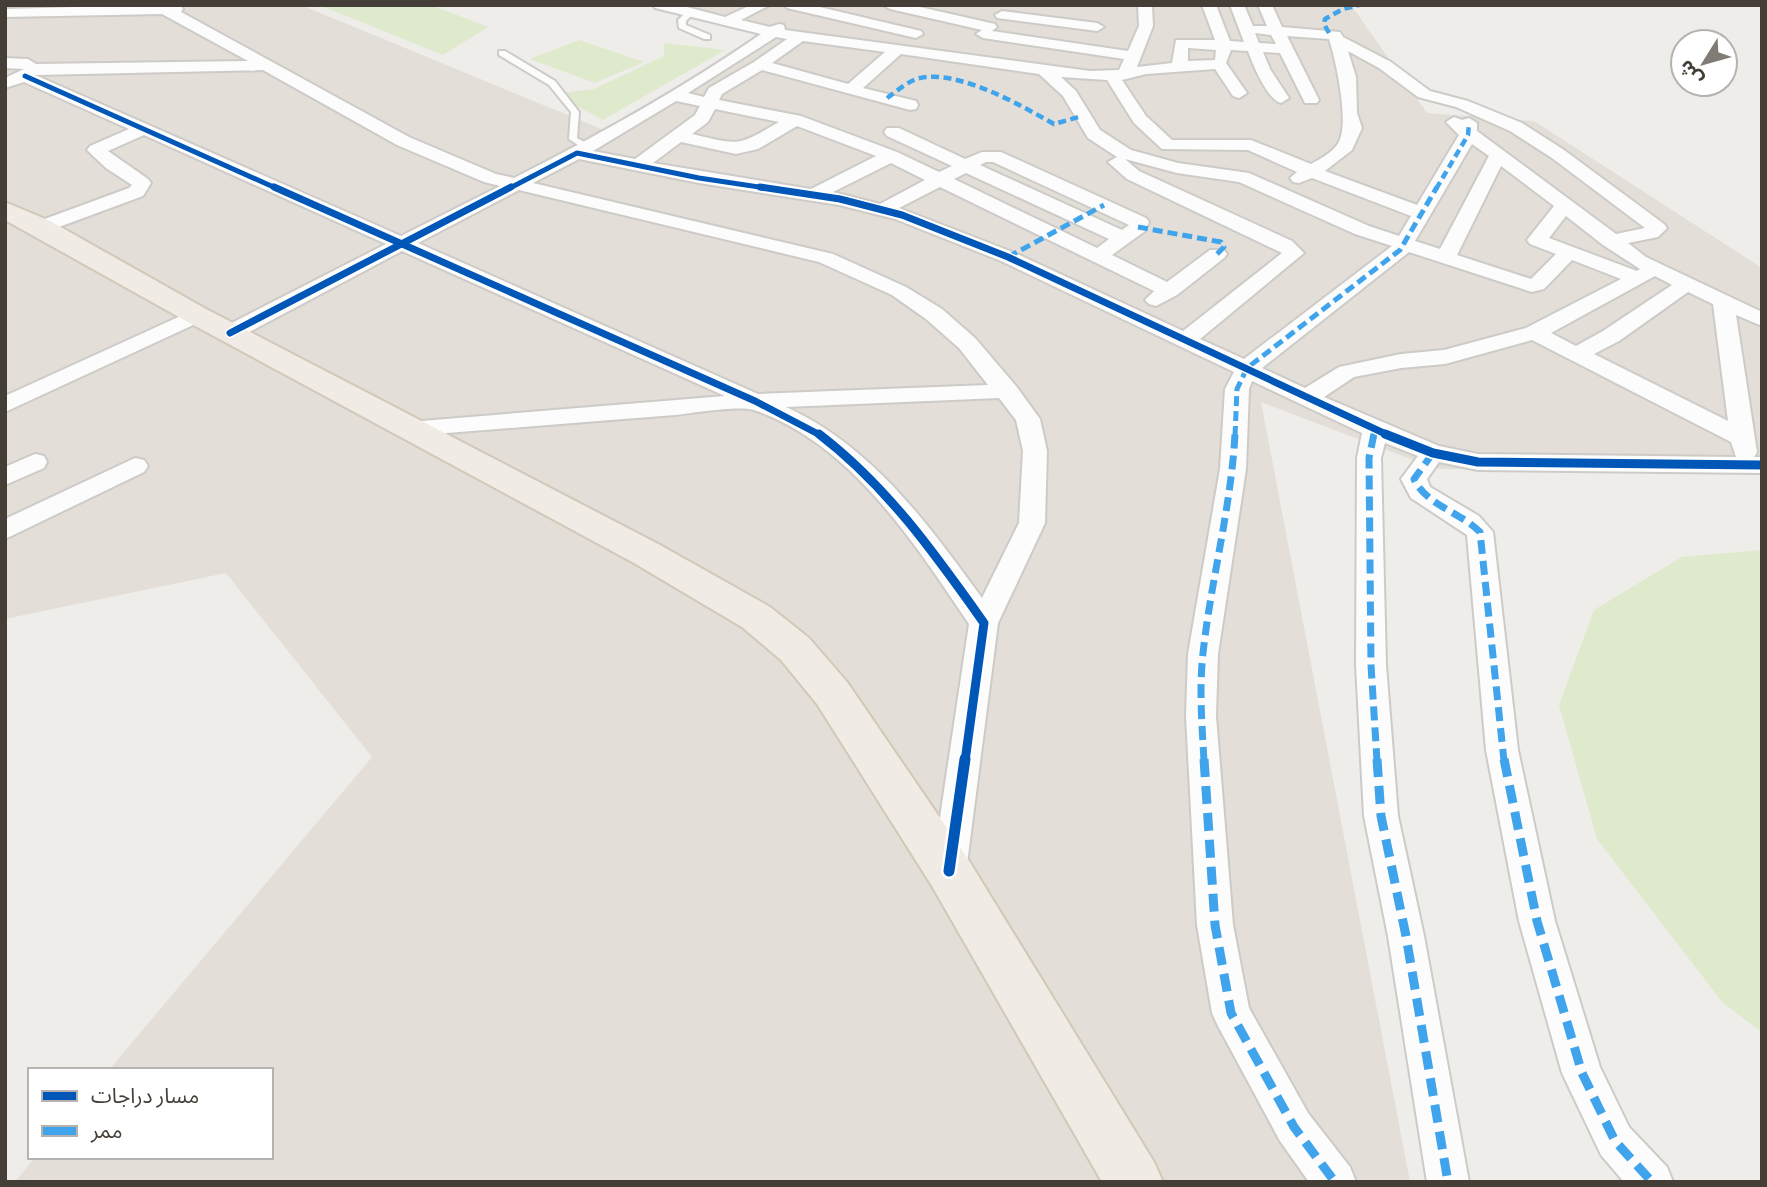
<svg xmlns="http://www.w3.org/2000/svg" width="1767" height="1187" font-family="Commissioner,'Noto Sans Arabic',sans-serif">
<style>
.residential{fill:#e3ded7}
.green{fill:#dfe9cb}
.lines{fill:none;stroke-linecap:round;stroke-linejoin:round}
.lane-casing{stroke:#cdcbc7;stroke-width:4}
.street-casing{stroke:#cdcbc7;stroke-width:4}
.primary-casing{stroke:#d1c8b8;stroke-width:4}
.lane{fill:#fdfcfc;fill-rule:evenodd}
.street{fill:#fdfcfc;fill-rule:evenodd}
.primary{fill:#f0ebe4;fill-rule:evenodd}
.quiet-far3{stroke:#3fa4eb;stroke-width:4.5;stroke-dasharray:8 4.5;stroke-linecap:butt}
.quiet-far2{stroke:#3fa4eb;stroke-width:5;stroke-dasharray:10 5;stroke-linecap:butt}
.quiet-far1{stroke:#3fa4eb;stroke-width:7;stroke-dasharray:14 7;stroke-linecap:butt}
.quiet{stroke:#3fa4eb;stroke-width:9;stroke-dasharray:18 9;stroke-linecap:butt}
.cycleway-far3-casing{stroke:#fff;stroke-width:8}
.cycleway-far2-casing{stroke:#fff;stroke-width:10}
.cycleway-far1-casing{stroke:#fff;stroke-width:13}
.cycleway-casing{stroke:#fff;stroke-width:16}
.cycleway-far3{stroke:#0057b8;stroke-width:5}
.cycleway-far2{stroke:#0057b8;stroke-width:7}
.cycleway-far1{stroke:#0057b8;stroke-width:9}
.cycleway{stroke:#0057b8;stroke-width:11}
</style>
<rect width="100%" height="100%" fill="#efedea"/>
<polygon class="residential" points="5,5 301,5 604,130 775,27 682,5 1351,5 1427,113 1534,121 1762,268 1762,472 1437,469 1261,402 1410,1182 15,1182 35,1157 271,1157 271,1070 109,1070 372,757 226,573 5,619"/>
<g class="green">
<polygon points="319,5 431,5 488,27 443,55"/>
<polygon points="579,40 644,62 595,83 530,59"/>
<polygon points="664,43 725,50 603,120 554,94 594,89 664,56"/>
<polygon points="1762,550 1762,1032 1723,1003 1597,839 1559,705 1594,610 1682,557"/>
</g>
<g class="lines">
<defs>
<g id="lane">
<polygon points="687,11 694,13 686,21 686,25 710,35 710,39 704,39 679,28 678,20"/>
<polygon points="499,51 505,51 555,81 579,112 577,138 590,145 590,149 584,149 569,139 571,112 549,85 499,55"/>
</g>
<g id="street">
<path d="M150,5L181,6L183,9L181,12L409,137L496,174L514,178C599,135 683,88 761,34L655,8L653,5H679L725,17L751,5H770L741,20L770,27L779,24L784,25L785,30L1090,71L1119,70L1124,59L983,38L976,34L982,30L890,9L883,5H911L995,24L997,27L992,31L1128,51L1139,26L1138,5H1152L1153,26L1137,67L1172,63L1176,40H1215L1202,5H1216L1230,41L1244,42L1230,5H1244L1253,26H1267L1258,5H1272L1282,27L1340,32L1343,37L1391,62L1430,91L1468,101L1522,123L1564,150L1664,224L1667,228L1658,237L1628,243L1646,257L1762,312V326L1736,315L1757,452L1754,457H1762V473L1478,470L1439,462L1427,479L1430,487L1479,516L1493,532L1518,750L1555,921L1600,1067L1629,1127L1667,1167L1673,1182H1624L1601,1155L1562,1073L1519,921L1486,750L1467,535L1411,498L1401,479L1418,456L1385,443L1381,458L1386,665L1398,816L1424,936L1469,1182H1427L1388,936L1364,816L1356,665L1357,458L1362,433L1252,381L1249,389L1246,469L1218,654L1216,716L1233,925L1249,1008L1308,1113L1350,1167L1356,1182H1309L1280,1141L1218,1026L1212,1013L1197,925L1186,716L1188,654L1220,469L1225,389L1234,372L1001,261L895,219L839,205L699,183L579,159L533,183L833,254L906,287L942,309L975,338L1016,386L1040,419L1047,451L1045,523L998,623L966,871L961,882L949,886L937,882L932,871L969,624C914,543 852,444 754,410C741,405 691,413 675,415C586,422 498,429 409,436L400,434L397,429L400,424L409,422L725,396L402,251L238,338H222L219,333L222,328L386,244L144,135L108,151L148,179L151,183L143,196L48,231H34L31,227L34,223L129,188L132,185L106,168L87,150L90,146L129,129L24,82L5,88V78L24,69L5,68V58L28,59L36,64L248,61L162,14L5,17V9ZM1255,33L1271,35L1276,44L1259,43ZM1287,36L1329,39C1336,61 1351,127 1337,145C1330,154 1320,159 1311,164L1251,140H1172L1146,116L1122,80L1146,74L1215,69L1233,96L1239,98L1247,93L1226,63L1231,50L1248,51C1253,65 1267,99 1281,103L1289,98L1270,69L1263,52L1280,53L1305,103H1317L1319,100ZM776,37L787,39L754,62L709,88L704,97L688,93ZM803,41L885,52L848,84L772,63ZM1188,48L1216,50L1215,60L1188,61ZM1348,51L1379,68L1418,97L1456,107L1510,131L1552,158L1645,228L1616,234L1477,131V123L1469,118L1462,120L1454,117L1446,122L1459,135L1417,205L1325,171L1352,150L1362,128L1357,113L1356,77ZM901,54L1039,74L1063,96L1088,138L1117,157L1108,162L1127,179L1282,253L1183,331L1015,253L899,208L940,187L1154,291L1145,300L1149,304L1156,306L1177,295L1224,258L1227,254L1224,250H1210L1167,282L1112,255L1145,231L1149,222L1146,218L1001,152H982L965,159L899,128H887L884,132L887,136L952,166L939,172L897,152L801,116L719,100L722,94L762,70L910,110L916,109L918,105L916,101L863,88ZM263,70L397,145L484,182L500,186L401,236L35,75ZM1061,77L1107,80L1134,123L1162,149L1248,150L1297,172L1290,178L1293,182L1299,183L1312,178L1411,216L1399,236L1369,226L1249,173L1178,163L1131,150L1100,130L1076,91ZM676,101L700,106L695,115L635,159L593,151ZM715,109L779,122C736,147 740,145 692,134L708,122ZM797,126L876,156L811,189L653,163L681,142L736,154L758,149ZM1472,144L1489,156L1440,249L1415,241ZM1125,159L1177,173L1239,182L1355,234L1392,246L1244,359L1200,339L1304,253L1292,241L1139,171ZM986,162H993L1129,225L1122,230L980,165ZM891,163L925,180L880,204L833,192ZM1501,166L1554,206L1527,240L1530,244L1556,254L1531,279L1457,255ZM966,173L1109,239L1097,248L954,179ZM519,190L819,262L892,295L926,319L959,348L988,385L758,394L418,243ZM1566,216L1603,245L1640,269L1637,271L1549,238ZM1409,252L1532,292L1544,289L1572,260L1621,279L1526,328L1444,350L1401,354L1339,367L1305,388L1262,368ZM1655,276L1672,285L1603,331L1576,346L1551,333ZM1688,292L1713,304L1728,421L1594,354L1619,341ZM1532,340L1731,442L1736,457L1478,454L1439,446L1324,397L1354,377L1401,368L1445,364ZM999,398L1016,420L1023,451L1019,523L982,598C928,524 872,446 786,407Z"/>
<polygon points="785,5 811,5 921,31 923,34 916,38 787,8"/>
<polygon points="1002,11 1097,23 1104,27 1097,31 997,18 995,15"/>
<polygon points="196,309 204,310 207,315 204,320 5,412 5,396"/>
<polygon points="35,454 44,456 47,462 44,468 5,485 5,467"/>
<polygon points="135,458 144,460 148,466 144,472 5,539 5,519"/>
</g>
<polygon id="primary" points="5,202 50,221 206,309 660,545 770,607 809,638 847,682 966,856 1154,1162 1163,1182 1102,1182 932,886 817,704 781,660 742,627 634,563 186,321 5,220"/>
</defs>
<use href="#lane" class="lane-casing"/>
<use href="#street" class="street-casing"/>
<use href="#primary" class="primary-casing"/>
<use href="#lane" class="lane"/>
<use href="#street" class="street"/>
<use href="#primary" class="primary"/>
<g class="quiet-far3">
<polyline points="1329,33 1324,24 1325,19 1343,9 1359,5"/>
<path d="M887,98C896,92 909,80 920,78C960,70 1020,105 1054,124L1082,116"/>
<polyline points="1436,189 1468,135 1469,123"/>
</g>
<g class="quiet-far2">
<polyline points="1138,227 1221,242 1224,247 1217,254"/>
<polyline points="1008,257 1104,205"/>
<polyline points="1235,436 1237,389 1247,368 1400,250 1437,187"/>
<polyline points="1374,436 1375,430"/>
</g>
<g class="quiet-far1">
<polyline points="1374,434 1369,458 1371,665 1377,761"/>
<path d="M1433,453L1414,479C1426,505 1460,512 1480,532L1504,761"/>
<path d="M1204,761C1202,725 1199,689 1203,653C1211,580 1231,508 1235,434"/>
</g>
<g class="quiet">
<polyline points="1204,759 1215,925 1231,1013 1294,1127 1335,1182"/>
<polyline points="1377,759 1381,816 1406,936 1448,1182"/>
<polyline points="1504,759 1537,921 1582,1073 1615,1141 1652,1182"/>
</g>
<defs>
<g id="cycleway-far3">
<polyline points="25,76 278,189"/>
<polyline points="508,189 577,153 699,178 772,189"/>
</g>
<g id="cycleway-far2">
<polyline points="274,187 755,401 822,436"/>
<polyline points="760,187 840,199 902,215 1008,257 1390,436"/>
<polyline points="230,333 511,187"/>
</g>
<g id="cycleway-far1">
<path d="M819,434C887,486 935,554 984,623L965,761"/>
<polyline points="1385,434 1433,453 1478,462 1762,465"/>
</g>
<polyline id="cycleway" points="949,871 965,759"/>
</defs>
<use href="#cycleway-far3" class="cycleway-far3-casing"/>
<use href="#cycleway-far2" class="cycleway-far2-casing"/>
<use href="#cycleway-far1" class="cycleway-far1-casing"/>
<use href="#cycleway" class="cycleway-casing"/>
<use href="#cycleway-far3" class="cycleway-far3"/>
<use href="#cycleway-far2" class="cycleway-far2"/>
<use href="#cycleway-far1" class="cycleway-far1"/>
<use href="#cycleway" class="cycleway"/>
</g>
<rect width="1767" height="1187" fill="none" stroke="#453e36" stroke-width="14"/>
<rect x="28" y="1068" width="245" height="91" fill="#ffffff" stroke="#b5b2af" stroke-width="2"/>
<rect x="42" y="1091" width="35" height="10" fill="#0057b8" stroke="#b5b2af" stroke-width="2"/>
<text x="91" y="1103" font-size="21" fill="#453e36">مسار دراجات</text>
<rect x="42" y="1126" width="35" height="10" fill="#3fa4eb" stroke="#b5b2af" stroke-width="2"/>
<text x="91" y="1138" font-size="21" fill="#453e36">ممر</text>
<g transform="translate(1704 63) rotate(233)"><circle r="33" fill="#ffffff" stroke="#b5b2af" stroke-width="2"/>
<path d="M0-5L12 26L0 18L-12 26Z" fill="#807b75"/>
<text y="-10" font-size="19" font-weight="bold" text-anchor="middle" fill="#453e36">ش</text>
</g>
</svg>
